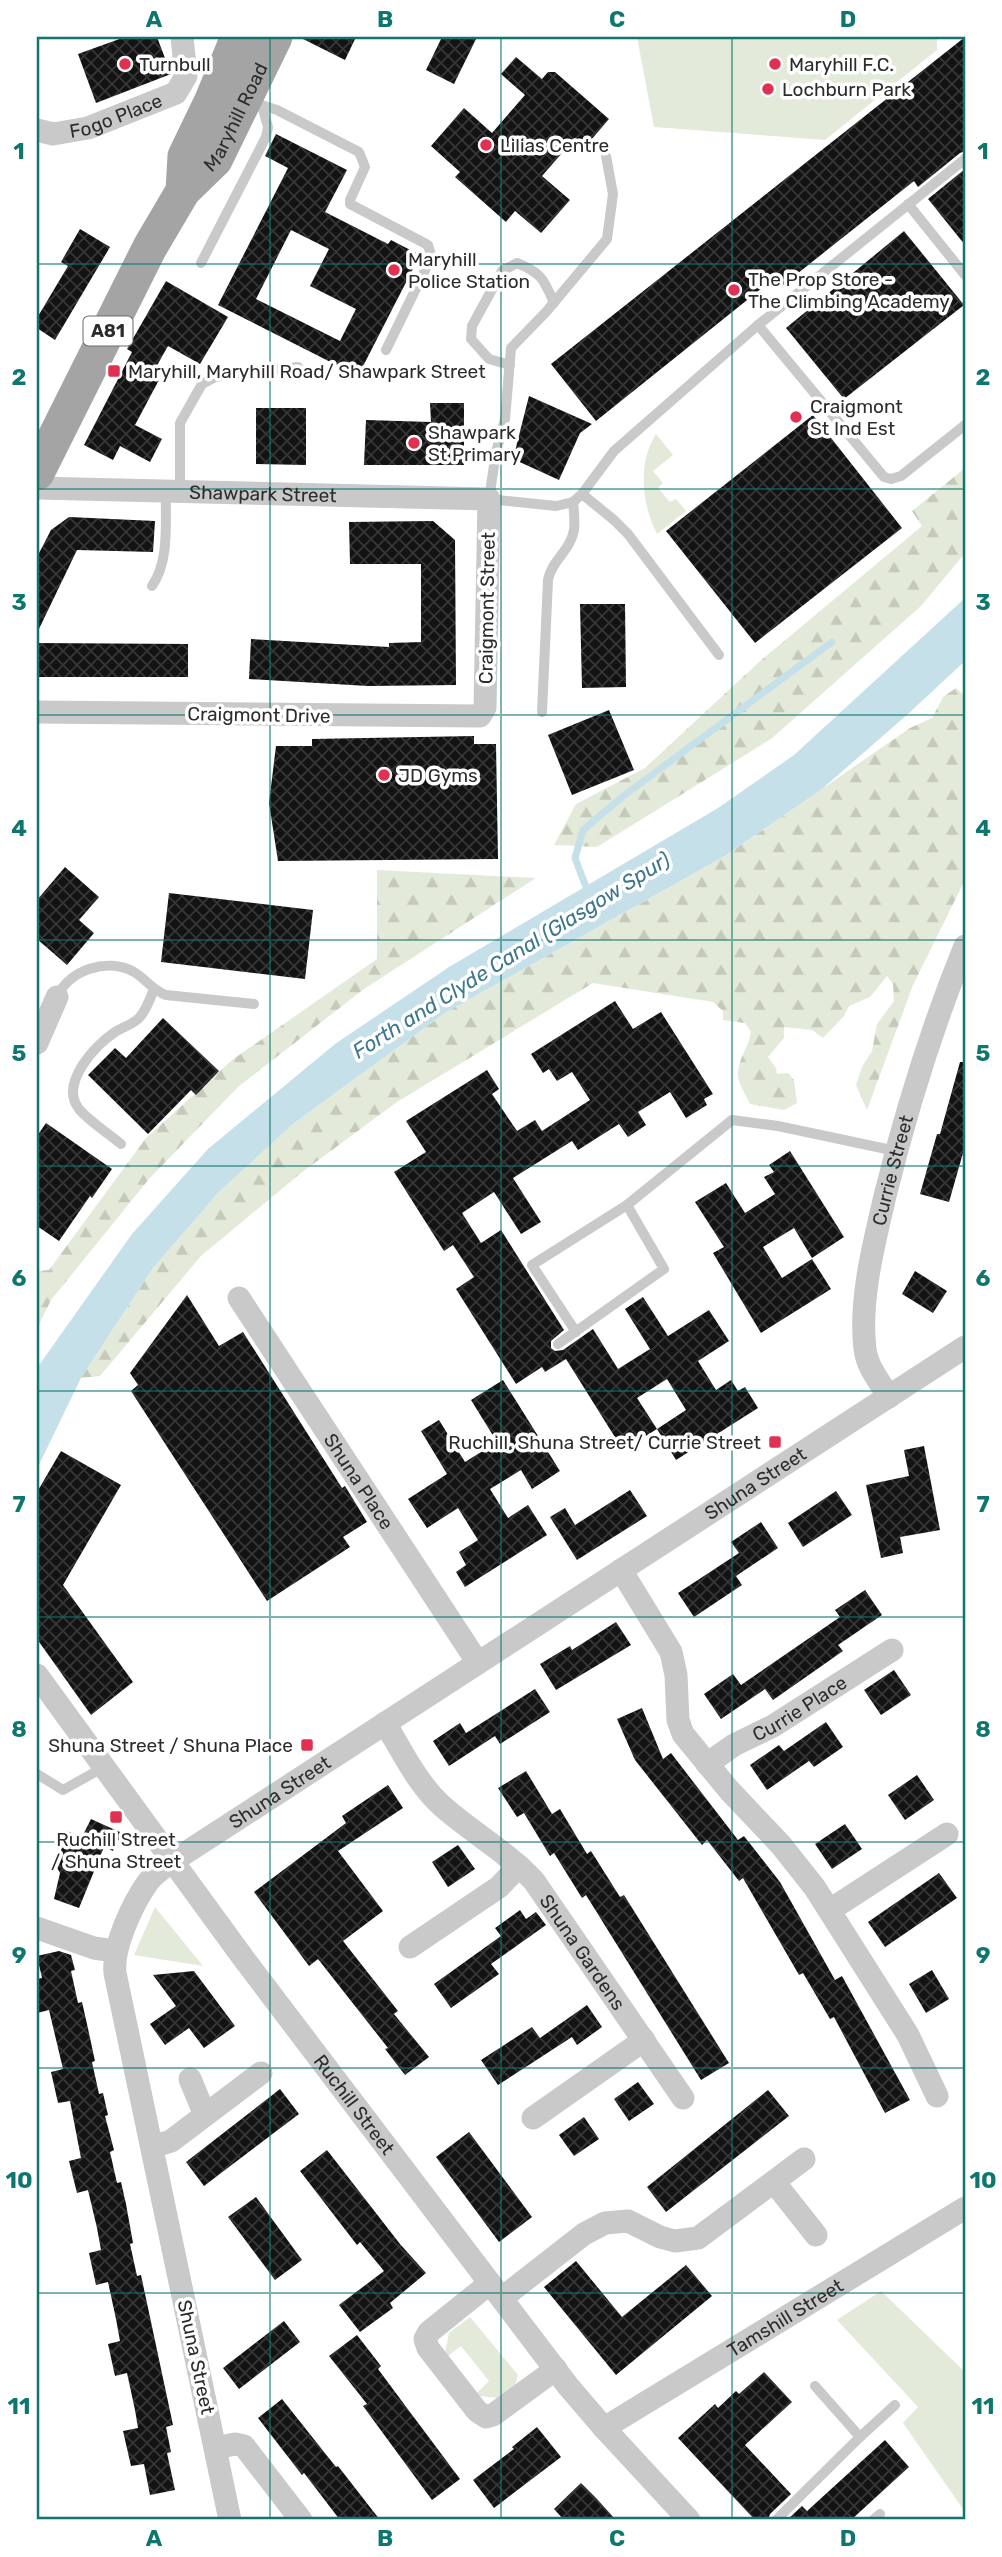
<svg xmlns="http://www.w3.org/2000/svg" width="1002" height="2557" font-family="Rubik,sans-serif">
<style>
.grass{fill:#e4ead9}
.forest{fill:url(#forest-firs)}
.water{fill:#c6e0ea}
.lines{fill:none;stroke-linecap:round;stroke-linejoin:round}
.stream{stroke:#c6e0ea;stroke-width:7}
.building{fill:url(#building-cross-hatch);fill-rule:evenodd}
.lane{stroke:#c9c9c9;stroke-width:10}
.street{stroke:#c9c9c9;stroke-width:23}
.primary{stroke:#a4a4a4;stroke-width:35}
.grid{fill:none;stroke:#0f766e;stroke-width:2;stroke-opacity:0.55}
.poi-dot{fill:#e03153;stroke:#fff;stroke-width:2.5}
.labels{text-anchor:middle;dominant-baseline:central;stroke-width:7;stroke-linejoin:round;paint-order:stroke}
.shield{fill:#fff;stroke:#6b6b6b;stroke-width:2}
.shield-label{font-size:18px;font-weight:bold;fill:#2c2c2c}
.poi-label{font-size:19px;fill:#2c2c2c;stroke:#fff;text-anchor:start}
.street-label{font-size:19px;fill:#2c2c2c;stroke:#fff}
.water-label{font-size:21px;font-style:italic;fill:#3d778b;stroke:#fff}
.neatline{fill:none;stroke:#0f766e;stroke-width:2.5}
.grid-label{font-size:23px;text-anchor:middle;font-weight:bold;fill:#0f766e}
</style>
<defs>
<pattern id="forest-firs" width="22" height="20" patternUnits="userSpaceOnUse" patternTransform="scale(1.75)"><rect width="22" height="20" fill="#e4ead9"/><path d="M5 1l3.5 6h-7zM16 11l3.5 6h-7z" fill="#c4c9ba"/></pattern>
<pattern id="building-cross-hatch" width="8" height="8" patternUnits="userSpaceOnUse" patternTransform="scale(1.75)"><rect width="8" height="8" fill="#131313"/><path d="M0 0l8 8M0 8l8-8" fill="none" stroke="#363636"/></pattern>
</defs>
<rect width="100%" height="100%" fill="#fff"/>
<g class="grass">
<polygon points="637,37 937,37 937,50 825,140 654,127"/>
<path d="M656,434L673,455L653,471L663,483L658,488L670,502L676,499L686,511L657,534C642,504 637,464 656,434Z"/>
<polygon points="155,1907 203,1966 134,1955"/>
<polygon points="881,2291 965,2372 965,2508 963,2509 903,2423 918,2407 837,2320"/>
<polygon points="470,2317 518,2375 515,2386 499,2398 480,2396 477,2393 489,2381 461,2346 448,2356 445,2352 449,2333"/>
</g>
<g class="forest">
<polygon points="965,468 965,553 921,606 771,739 597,847 554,845 576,804 645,768 759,662 922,526 912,511"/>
<path d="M956,688L965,696V880L913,985L867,1110L856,1085L862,1067L872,1051L877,1024L894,1001L893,984L887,976L870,997L849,1006L844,1016L823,1038L812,1030L784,1027V1038L768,1057L776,1068L777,1074L788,1073L794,1080L797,1103L784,1110L750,1104C746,1095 740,1086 738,1077C736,1063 749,1046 751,1032L745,1023L723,1020V1011L713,1002L593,983L397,1102L301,1173L201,1256L100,1376L81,1378L153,1268L219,1192L293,1124L445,1013L725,856L910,728L932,718L943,697Z"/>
<polygon points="377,870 536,878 364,989 238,1087 149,1179 51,1300 37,1329 37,1271 49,1270 146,1138 232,1060 377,959"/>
</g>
<polygon class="water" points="965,598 965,661 908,714 822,789 725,856 445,1013 293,1124 219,1192 153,1268 81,1378 37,1469 37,1368 132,1234 208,1149 335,1044 449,967 718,808 794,755"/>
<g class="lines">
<polyline class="stream" points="589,895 575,858 583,830 622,797 832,642"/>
</g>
<g class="building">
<polygon points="125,37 157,37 171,74 96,103 78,54"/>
<polygon points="299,37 356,37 345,60"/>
<polygon points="442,37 477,37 454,84 426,70"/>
<polygon points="965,37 965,151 960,153 918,187 914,181 778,289 771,281 596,421 551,364"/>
<polygon points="516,57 542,79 548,72 555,72 609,119 585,147 575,138 542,176 570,200 541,233 515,211 506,222 455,177 460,172 431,146 464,108 492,133 525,95 501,74"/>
<path d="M276,134L347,170L325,212L388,244L391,240L420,255L358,376L218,305L288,168L265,156ZM291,230L329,249L310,286L356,309L340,341L256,299Z"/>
<polygon points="965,169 965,245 928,199"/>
<polygon points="80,229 110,247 55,340 37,328 37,318 68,266 61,262"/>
<polygon points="904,231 964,305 844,399 786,328"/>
<polygon points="166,281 228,317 200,364 168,346 151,376 159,380 135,425 162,439 150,462 120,446 113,460 84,445 132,352 127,349"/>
<polygon points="529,396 592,424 580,433 559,480 513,459"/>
<polygon points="430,403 464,403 464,465 364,465 366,420 431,422"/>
<polygon points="256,408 306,408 306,465 256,464"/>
<polygon points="813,415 902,528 755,643 666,531"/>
<polygon points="69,517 155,521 153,552 77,550 37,633 37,557 51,530"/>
<polygon points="433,521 455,540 456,685 368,686 249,679 251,639 389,647 389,643 421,642 421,564 350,564 349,522"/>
<polygon points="580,604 625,604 626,687 582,688"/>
<polygon points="37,643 188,644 188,677 37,677"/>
<polygon points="609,710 634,770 572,795 548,735"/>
<polygon points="474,736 474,744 496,744 498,859 278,861 269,803 276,746 312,746 312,739"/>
<polygon points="65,867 99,897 79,920 94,933 67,965 37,939 37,900"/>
<polygon points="169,893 313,910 305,979 161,962"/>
<path d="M615,1001L633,1029L661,1012L713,1094L704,1099L707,1105L686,1118L670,1092L638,1112L646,1125L628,1137L619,1124L578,1150L572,1141L513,1178L541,1222L521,1234L494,1192L462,1213L481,1243L501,1230L564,1330L551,1341V1348L555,1351L563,1350L593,1329L618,1369L650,1349L625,1309L643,1297L668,1336L709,1310L729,1341L698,1361L716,1390L731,1380L738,1391L745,1387L758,1408L676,1460L657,1429L623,1450L566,1359L545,1372L542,1367L516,1384L456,1289L474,1277L453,1245L444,1251L394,1172L426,1152L406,1121L487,1070L499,1089L492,1094L517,1131L535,1120L542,1131L590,1100L572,1072L557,1081L549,1069L543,1073L531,1054ZM667,1379L686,1410L657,1429L637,1398Z"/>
<polygon points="163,1018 219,1071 196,1095 191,1090 148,1134 88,1075 115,1048 126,1058"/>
<polygon points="960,1062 965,1062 965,1146 949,1202 920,1194 937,1134 940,1134"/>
<polygon points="46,1123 112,1169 92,1198 90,1196 59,1241 37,1226 37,1136"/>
<polygon points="790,1151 844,1237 812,1258 794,1228 763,1247 782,1278 812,1259 831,1289 761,1333 713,1253 724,1247 695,1202 726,1183 745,1213 775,1194 764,1177 774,1172 769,1165"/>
<polygon points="915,1271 947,1291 933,1313 902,1294"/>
<polygon points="187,1295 219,1346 243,1332 342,1488 345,1486 367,1522 343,1537 350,1547 267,1601 131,1391 138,1385 130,1373"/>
<polygon points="503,1380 560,1471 532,1489 521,1470 490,1489 508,1518 528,1505 547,1535 465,1587 456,1572 466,1565 459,1552 478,1540 458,1508 427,1528 408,1499 447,1474 421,1431 439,1420 465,1462 497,1442 471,1400"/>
<polygon points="924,1446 940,1530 900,1537 903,1553 881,1558 866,1485 909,1476 904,1450"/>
<polygon points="61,1451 121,1485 63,1585 133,1682 91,1715 37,1639 37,1492"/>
<polygon points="630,1490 647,1516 577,1560 550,1517 565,1508 575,1525"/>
<polygon points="836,1491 852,1515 803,1547 788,1523"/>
<polygon points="761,1522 778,1548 736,1576 742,1585 694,1617 678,1593 739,1553 731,1542"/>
<polygon points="865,1590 882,1615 838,1645 843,1651 773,1700 765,1689 721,1719 704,1694 733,1674 741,1685 840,1617 835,1610"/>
<polygon points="616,1622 631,1645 556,1690 540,1664 570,1646 572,1650"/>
<polygon points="894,1670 911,1695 881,1715 864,1690"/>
<polygon points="535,1689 550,1712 500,1744 495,1736 449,1766 433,1741 460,1723 466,1733"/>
<polygon points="642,1708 663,1759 671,1753 738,1840 744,1836 780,1882 835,1980 842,1976 910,2100 885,2113 834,2017 830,2019 803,1973 799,1975 743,1878 739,1881 707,1840 702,1845 635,1760 617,1719"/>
<polygon points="826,1722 843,1747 814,1767 809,1761 767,1790 750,1765 779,1745 784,1751"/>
<polygon points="526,1771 552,1814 560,1809 587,1854 591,1851 620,1897 624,1895 729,2063 701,2080 586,1895 582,1898 554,1853 550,1856 524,1813 517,1817 498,1788"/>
<polygon points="917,1775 934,1800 905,1820 888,1795"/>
<polygon points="388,1785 403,1808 338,1851 383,1911 343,1941 398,2011 394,2014 429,2057 405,2075 385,2049 388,2048 318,1959 309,1966 254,1892 346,1823 342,1816"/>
<polygon points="91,1819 122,1833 113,1851 104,1847 79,1908 54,1899 60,1873 56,1866 67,1831 82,1837"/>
<polygon points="845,1824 862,1849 832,1869 815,1844"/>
<polygon points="458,1845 475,1869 448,1887 432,1862"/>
<polygon points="939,1873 957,1898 885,1947 868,1922"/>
<polygon points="520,1910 526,1919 536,1912 546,1925 491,1964 499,1974 451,2008 434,1984 501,1936 495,1928"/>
<polygon points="59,1951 71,1955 75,1970 71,1971 78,2003 82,2002 87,2024 95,2061 92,2062 99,2094 103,2093 108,2115 105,2116 114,2150 110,2152 117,2183 121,2182 126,2204 133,2243 130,2244 137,2276 141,2275 173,2425 166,2427 171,2452 167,2453 175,2490 150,2495 144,2464 131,2466 123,2431 138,2428 135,2410 127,2373 115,2376 108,2344 120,2341 116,2319 108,2282 96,2285 89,2253 101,2250 97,2228 88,2190 77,2193 69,2161 81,2158 70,2101 58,2103 51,2072 63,2069 49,2010 37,2013 37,1979 42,1978 37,1956"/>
<polygon points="932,1970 949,1999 926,2013 909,1984"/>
<polygon points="194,1971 235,2026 204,2048 189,2028 165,2045 150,2024 176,2006 153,1975"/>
<polygon points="587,2005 602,2027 577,2045 572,2037 498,2085 481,2060 532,2027 540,2038"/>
<polygon points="638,2082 654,2104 629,2121 614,2099"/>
<polygon points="280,2089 299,2114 204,2186 186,2162"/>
<polygon points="768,2090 789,2116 666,2212 647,2187"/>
<polygon points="584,2117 599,2139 574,2156 559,2135"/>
<polygon points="469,2132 532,2217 499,2242 436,2157"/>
<polygon points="327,2150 400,2244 426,2273 390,2303 393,2308 360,2332 339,2305 384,2271 360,2242 357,2245 300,2171"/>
<polygon points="256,2197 302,2260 275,2280 228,2217"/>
<polygon points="576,2261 622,2317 686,2265 712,2296 616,2375 544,2287"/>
<polygon points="284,2321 300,2342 239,2389 223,2368"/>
<polygon points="357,2335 381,2366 378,2369 404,2404 460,2479 432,2500 363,2406 367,2404 329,2356"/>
<polygon points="764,2372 792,2402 745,2445 791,2494 770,2514 768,2520 755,2520 678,2438 715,2404 718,2408 736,2391 739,2394"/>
<polygon points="282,2399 336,2467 338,2466 380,2520 340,2520 304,2473 302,2475 258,2418"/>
<polygon points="537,2427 561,2457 494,2508 473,2480 514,2449 512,2447"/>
<polygon points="885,2440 909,2467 851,2520 787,2520 802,2506 807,2511"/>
<polygon points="581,2483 596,2498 616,2520 564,2520 554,2509"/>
</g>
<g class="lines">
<g class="lane">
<polyline points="249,101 277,110 359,152 365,167 350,200 350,204 428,245 431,255 430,260 386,350"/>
<polyline points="606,156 613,194 607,239 546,312 511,348 505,419 496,452 489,499 556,506 573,502 582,494 614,451 758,325 965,159"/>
<polyline points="908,204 965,275"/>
<polyline points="201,263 266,137 268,127 262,106"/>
<polyline points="758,325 884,477 891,479 901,476 965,425"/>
<path d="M510,365L489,359L471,339L472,326L502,271L517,263C542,273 544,280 554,303"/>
<polyline points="180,491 180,423 202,384 215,377 298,367"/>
<polyline points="582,494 614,520 628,534 719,655"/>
<path d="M152,586C170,560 165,522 166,491"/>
<path d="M542,712L548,580C551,561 571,550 574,530C575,522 574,511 573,502"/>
<path d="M57,997C69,970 107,957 134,972C146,979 152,990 166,995L254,1004"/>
<path d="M121,1144C108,1133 90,1122 79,1109C59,1084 95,1045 115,1032C123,1027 132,1025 139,1018C146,1011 150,999 154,989"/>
<polyline points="576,1332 532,1265 627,1205 732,1120 778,1126 896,1151"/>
<polyline points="558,1344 664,1269 627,1205"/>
<polyline points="37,1774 63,1790 104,1767"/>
<polyline points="860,2437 895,2405"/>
<polyline points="776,2520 860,2437 815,2386"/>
<polyline points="873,2520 880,2514"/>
</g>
<g class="street">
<path id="s1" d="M37,130L53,134L88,128L176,93L186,76L182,37"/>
<path id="s2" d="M37,488L489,499L485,708L480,716L37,712"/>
<polyline points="37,1043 57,997"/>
<path id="s3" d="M239,1298L478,1663"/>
<path id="s4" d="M889,1397C880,1382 867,1367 865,1349C859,1301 874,1243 885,1196C906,1111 932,1027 965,946"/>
<polyline points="621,1570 671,1652 676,1675 678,1720 683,1734 729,1790 781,1845 815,1888 908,2035 937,2096"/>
<path id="s5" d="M37,1675L244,1959L568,2386L604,2428L689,2520"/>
<path id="s6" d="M385,1723C402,1751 417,1783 441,1805C471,1832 506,1851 534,1881L683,2098"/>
<path id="s7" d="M707,1764L734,1745L773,1726L892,1650"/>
<polyline points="830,1910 947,1834"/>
<polyline points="37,1928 94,1948 115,1951"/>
<polyline points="410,1947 499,1887 519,1866"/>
<polyline points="190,2079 205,2115"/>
<polyline points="533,2118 644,2040"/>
<polyline points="152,2147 171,2141 261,2073"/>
<polyline points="774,2182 816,2235"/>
<polyline points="490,2283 429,2332 425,2339 428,2348 477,2411 486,2417 493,2415 556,2369"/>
<polyline points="502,2298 584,2234 605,2223 628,2221 660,2237 675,2241 698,2238 804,2159"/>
<path id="s8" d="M604,2428L965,2208"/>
<polyline points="216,2448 235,2444 244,2446 301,2520"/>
<path id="s9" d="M230,2520L115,1973C112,1947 133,1903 148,1882C154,1874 164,1867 173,1861L965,1347"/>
</g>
<g class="primary">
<polyline points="183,191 185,156 212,100 238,37"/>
<path id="s10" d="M37,473L150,247L183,191L215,160L275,37"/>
</g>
</g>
<path class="grid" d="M270,37V2520M501,37V2520M732,37V2520M37,264H965M37,489H965M37,715H965M37,940H965M37,1166H965M37,1391H965M37,1617H965M37,1842H965M37,2068H965M37,2293H965"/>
<g class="poi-dot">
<circle cx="125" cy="64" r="7"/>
<circle cx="775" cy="64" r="7"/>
<circle cx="768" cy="89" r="7"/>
<circle cx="486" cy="145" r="7"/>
<circle cx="394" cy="270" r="7"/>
<circle cx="734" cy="290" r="7"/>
<rect x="107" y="364" width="14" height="14" rx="3.5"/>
<circle cx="796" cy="417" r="7"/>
<circle cx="414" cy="443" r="7"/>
<circle cx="384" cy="775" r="7"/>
<rect x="768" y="1435" width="14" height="14" rx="3.5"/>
<rect x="300" y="1738" width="14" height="14" rx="3.5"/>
<rect x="109" y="1810" width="14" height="14" rx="3.5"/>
</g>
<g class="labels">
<rect class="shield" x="83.5" y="316.5" width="49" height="29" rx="5"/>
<g class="shield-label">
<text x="108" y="331">A81</text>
</g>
<g class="poi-label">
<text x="139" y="64">Turnbull</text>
<text x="789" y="64">Maryhill F.C.</text>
<text x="782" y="89">Lochburn Park</text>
<text x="500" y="145">Lilias Centre</text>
<text x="408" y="259">Maryhill<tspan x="408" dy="22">Police Station</tspan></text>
<text x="748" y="279">The Prop Store -<tspan x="748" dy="22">The Climbing Academy</tspan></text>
<text x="128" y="371">Maryhill, Maryhill Road/ Shawpark Street</text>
<text x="810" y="406">Craigmont<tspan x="810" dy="22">St Ind Est</tspan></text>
<text x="428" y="432">Shawpark<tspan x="428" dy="22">St Primary</tspan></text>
<text x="398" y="775">JD Gyms</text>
<text x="761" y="1442" text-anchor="end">Ruchill, Shuna Street/ Currie Street</text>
<text x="293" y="1745" text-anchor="end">Shuna Street / Shuna Place</text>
<text x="116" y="1839" text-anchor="middle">Ruchill Street<tspan x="116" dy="22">/ Shuna Street</tspan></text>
</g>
<g class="street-label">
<text stroke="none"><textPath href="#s1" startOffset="82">Fogo Place</textPath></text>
<text stroke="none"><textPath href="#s10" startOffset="410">Maryhill Road</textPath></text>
<text stroke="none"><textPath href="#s2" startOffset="226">Shawpark Street</textPath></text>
<text transform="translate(487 608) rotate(-89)">Craigmont Street</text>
<text transform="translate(259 715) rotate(1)">Craigmont Drive</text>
<text stroke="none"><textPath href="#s4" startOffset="236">Currie Street</textPath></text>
<text stroke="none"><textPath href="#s3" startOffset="219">Shuna Place</textPath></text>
<text stroke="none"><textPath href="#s9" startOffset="1384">Shuna Street</textPath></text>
<text stroke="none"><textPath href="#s7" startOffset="108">Currie Place</textPath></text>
<text stroke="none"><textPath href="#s9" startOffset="817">Shuna Street</textPath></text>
<text stroke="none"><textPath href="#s6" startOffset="306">Shuna Gardens</textPath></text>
<text stroke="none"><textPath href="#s5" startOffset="534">Ruchill Street</textPath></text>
<text stroke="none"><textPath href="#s8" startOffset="212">Tamshill Street</textPath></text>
<text transform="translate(196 2357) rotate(78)">Shuna Street</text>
</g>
<g class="water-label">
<text transform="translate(511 955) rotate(-32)">Forth and Clyde Canal (Glasgow Spur)</text>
</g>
</g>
<rect width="1002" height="2557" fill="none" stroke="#ffffff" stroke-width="77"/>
<rect x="38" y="38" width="926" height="2480" class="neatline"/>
<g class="grid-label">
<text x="154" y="27">A</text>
<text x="385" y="27">B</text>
<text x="617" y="27">C</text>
<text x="848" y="27">D</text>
<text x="19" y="159">1</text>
<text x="983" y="159">1</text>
<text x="19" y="385">2</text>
<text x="983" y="385">2</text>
<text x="19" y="610">3</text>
<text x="983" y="610">3</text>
<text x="19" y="836">4</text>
<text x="983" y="836">4</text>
<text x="19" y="1061">5</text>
<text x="983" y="1061">5</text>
<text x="19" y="1286">6</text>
<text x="983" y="1286">6</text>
<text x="19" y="1512">7</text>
<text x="983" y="1512">7</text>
<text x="19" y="1737">8</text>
<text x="983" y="1737">8</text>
<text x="19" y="1963">9</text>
<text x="983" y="1963">9</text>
<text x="19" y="2188">10</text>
<text x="983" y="2188">10</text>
<text x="19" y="2414">11</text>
<text x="983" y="2414">11</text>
<text x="154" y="2546">A</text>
<text x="385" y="2546">B</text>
<text x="617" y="2546">C</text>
<text x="848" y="2546">D</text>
</g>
</svg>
